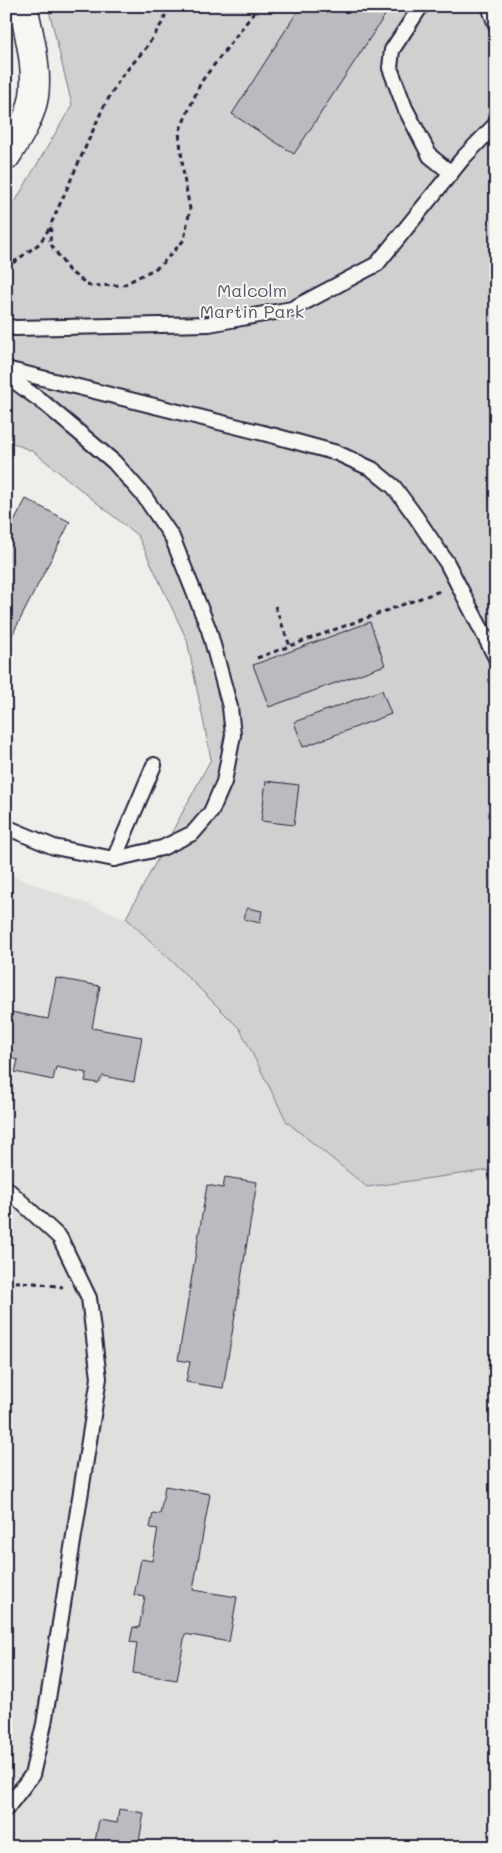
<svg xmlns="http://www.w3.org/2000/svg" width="502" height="1853" font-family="Mali,sans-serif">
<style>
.built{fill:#dfdfde}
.green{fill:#d0d0d1;stroke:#797986}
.building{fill:#bbbbbf;stroke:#22223b}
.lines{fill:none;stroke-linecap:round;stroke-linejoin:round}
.service-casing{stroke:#22223b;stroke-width:18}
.minor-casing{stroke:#22223b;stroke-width:31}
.path{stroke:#22223b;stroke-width:3;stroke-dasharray:5 4;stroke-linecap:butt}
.service{stroke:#f6f6f2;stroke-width:14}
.minor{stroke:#f6f6f2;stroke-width:28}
.labels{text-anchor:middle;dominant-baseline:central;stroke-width:4;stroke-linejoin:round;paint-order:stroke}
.park-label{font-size:18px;fill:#565668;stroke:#f6f6f2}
</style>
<rect width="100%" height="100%" fill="#eeeeeb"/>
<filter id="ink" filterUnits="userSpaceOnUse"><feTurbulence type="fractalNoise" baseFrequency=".02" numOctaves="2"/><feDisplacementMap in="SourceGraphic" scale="10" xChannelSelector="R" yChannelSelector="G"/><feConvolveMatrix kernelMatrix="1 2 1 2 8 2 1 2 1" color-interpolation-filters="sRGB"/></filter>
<g filter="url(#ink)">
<polygon class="built" points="6,874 126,918 172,961 240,1029 287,1122 367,1187 496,1169 496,1847 6,1847"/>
<polygon class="green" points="48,6 496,6 496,1169 367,1187 287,1122 240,1029 172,961 126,918 211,759 187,640 138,536 34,452 6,440 6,217 72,105"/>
<g class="building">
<polygon points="301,6 391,6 294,154 232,114"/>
<polygon points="26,499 70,522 6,647 6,537"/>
<polygon points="370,622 385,665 269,707 253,665"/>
<polygon points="382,690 391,714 303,747 294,722"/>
<polygon points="266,781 299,785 294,825 261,821"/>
<polygon points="247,908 262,911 260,923 244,919"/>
<polygon points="56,978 100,986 92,1028 142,1037 134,1082 103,1076 98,1083 85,1081 87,1073 56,1067 53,1080 15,1072 18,1060 6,1057 6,1011 48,1019"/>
<polygon points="225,1177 257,1182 223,1388 186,1382 190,1362 178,1360 207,1185 223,1188"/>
<polygon points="165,1486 210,1494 193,1590 237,1597 229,1642 185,1634 177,1680 133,1673 137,1643 130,1642 133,1627 139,1628 145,1597 134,1595 141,1559 152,1561 158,1529 150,1528 153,1513 160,1514"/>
<polygon points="119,1809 144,1813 138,1847 94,1847 99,1820 117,1823"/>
</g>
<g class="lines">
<defs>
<g id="service">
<polyline points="421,6 392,50 390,68 405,108 430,156 451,173"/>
<polyline points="489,6 496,25"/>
<polyline points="6,326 15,328 209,324 292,309 377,264 463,158 496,124"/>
<polyline points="6,369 275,436 337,453 372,469 394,487 416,517 447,563 496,658"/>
<polyline points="6,375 44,403 114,462 144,496 172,537 209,630 230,707 233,735 224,782 211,812 193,833 162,848 114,859 54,847 6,827"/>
<polyline points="114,859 154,765"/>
<polyline points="6,1188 60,1238 89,1298 99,1378 44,1724 32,1775 6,1809"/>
</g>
<path id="minor" d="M6,156C17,139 31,117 34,96C38,69 29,33 23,6"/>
</defs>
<use href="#service" class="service-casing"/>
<use href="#minor" class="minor-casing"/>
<g class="path">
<polyline points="167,6 164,20 146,48 121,77 103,108 51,224 50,243 69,271 90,286 123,285 160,266 184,240 190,209 184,178 179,132 201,82 259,6"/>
<polyline points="6,268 40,243 51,225"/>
<polyline points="275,606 290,646"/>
<polyline points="257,658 440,591"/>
<polyline points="6,1281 34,1283 63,1287"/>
</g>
<use href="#service" class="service"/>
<use href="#minor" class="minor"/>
</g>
</g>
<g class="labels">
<g class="park-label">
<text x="252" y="290">Malcolm<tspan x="252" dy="21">Martin Park</tspan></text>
</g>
</g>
<rect width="502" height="1853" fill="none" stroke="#f6f6f2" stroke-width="25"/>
<rect x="12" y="12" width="477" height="1828" fill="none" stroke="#22223b" stroke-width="2" filter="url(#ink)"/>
</svg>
